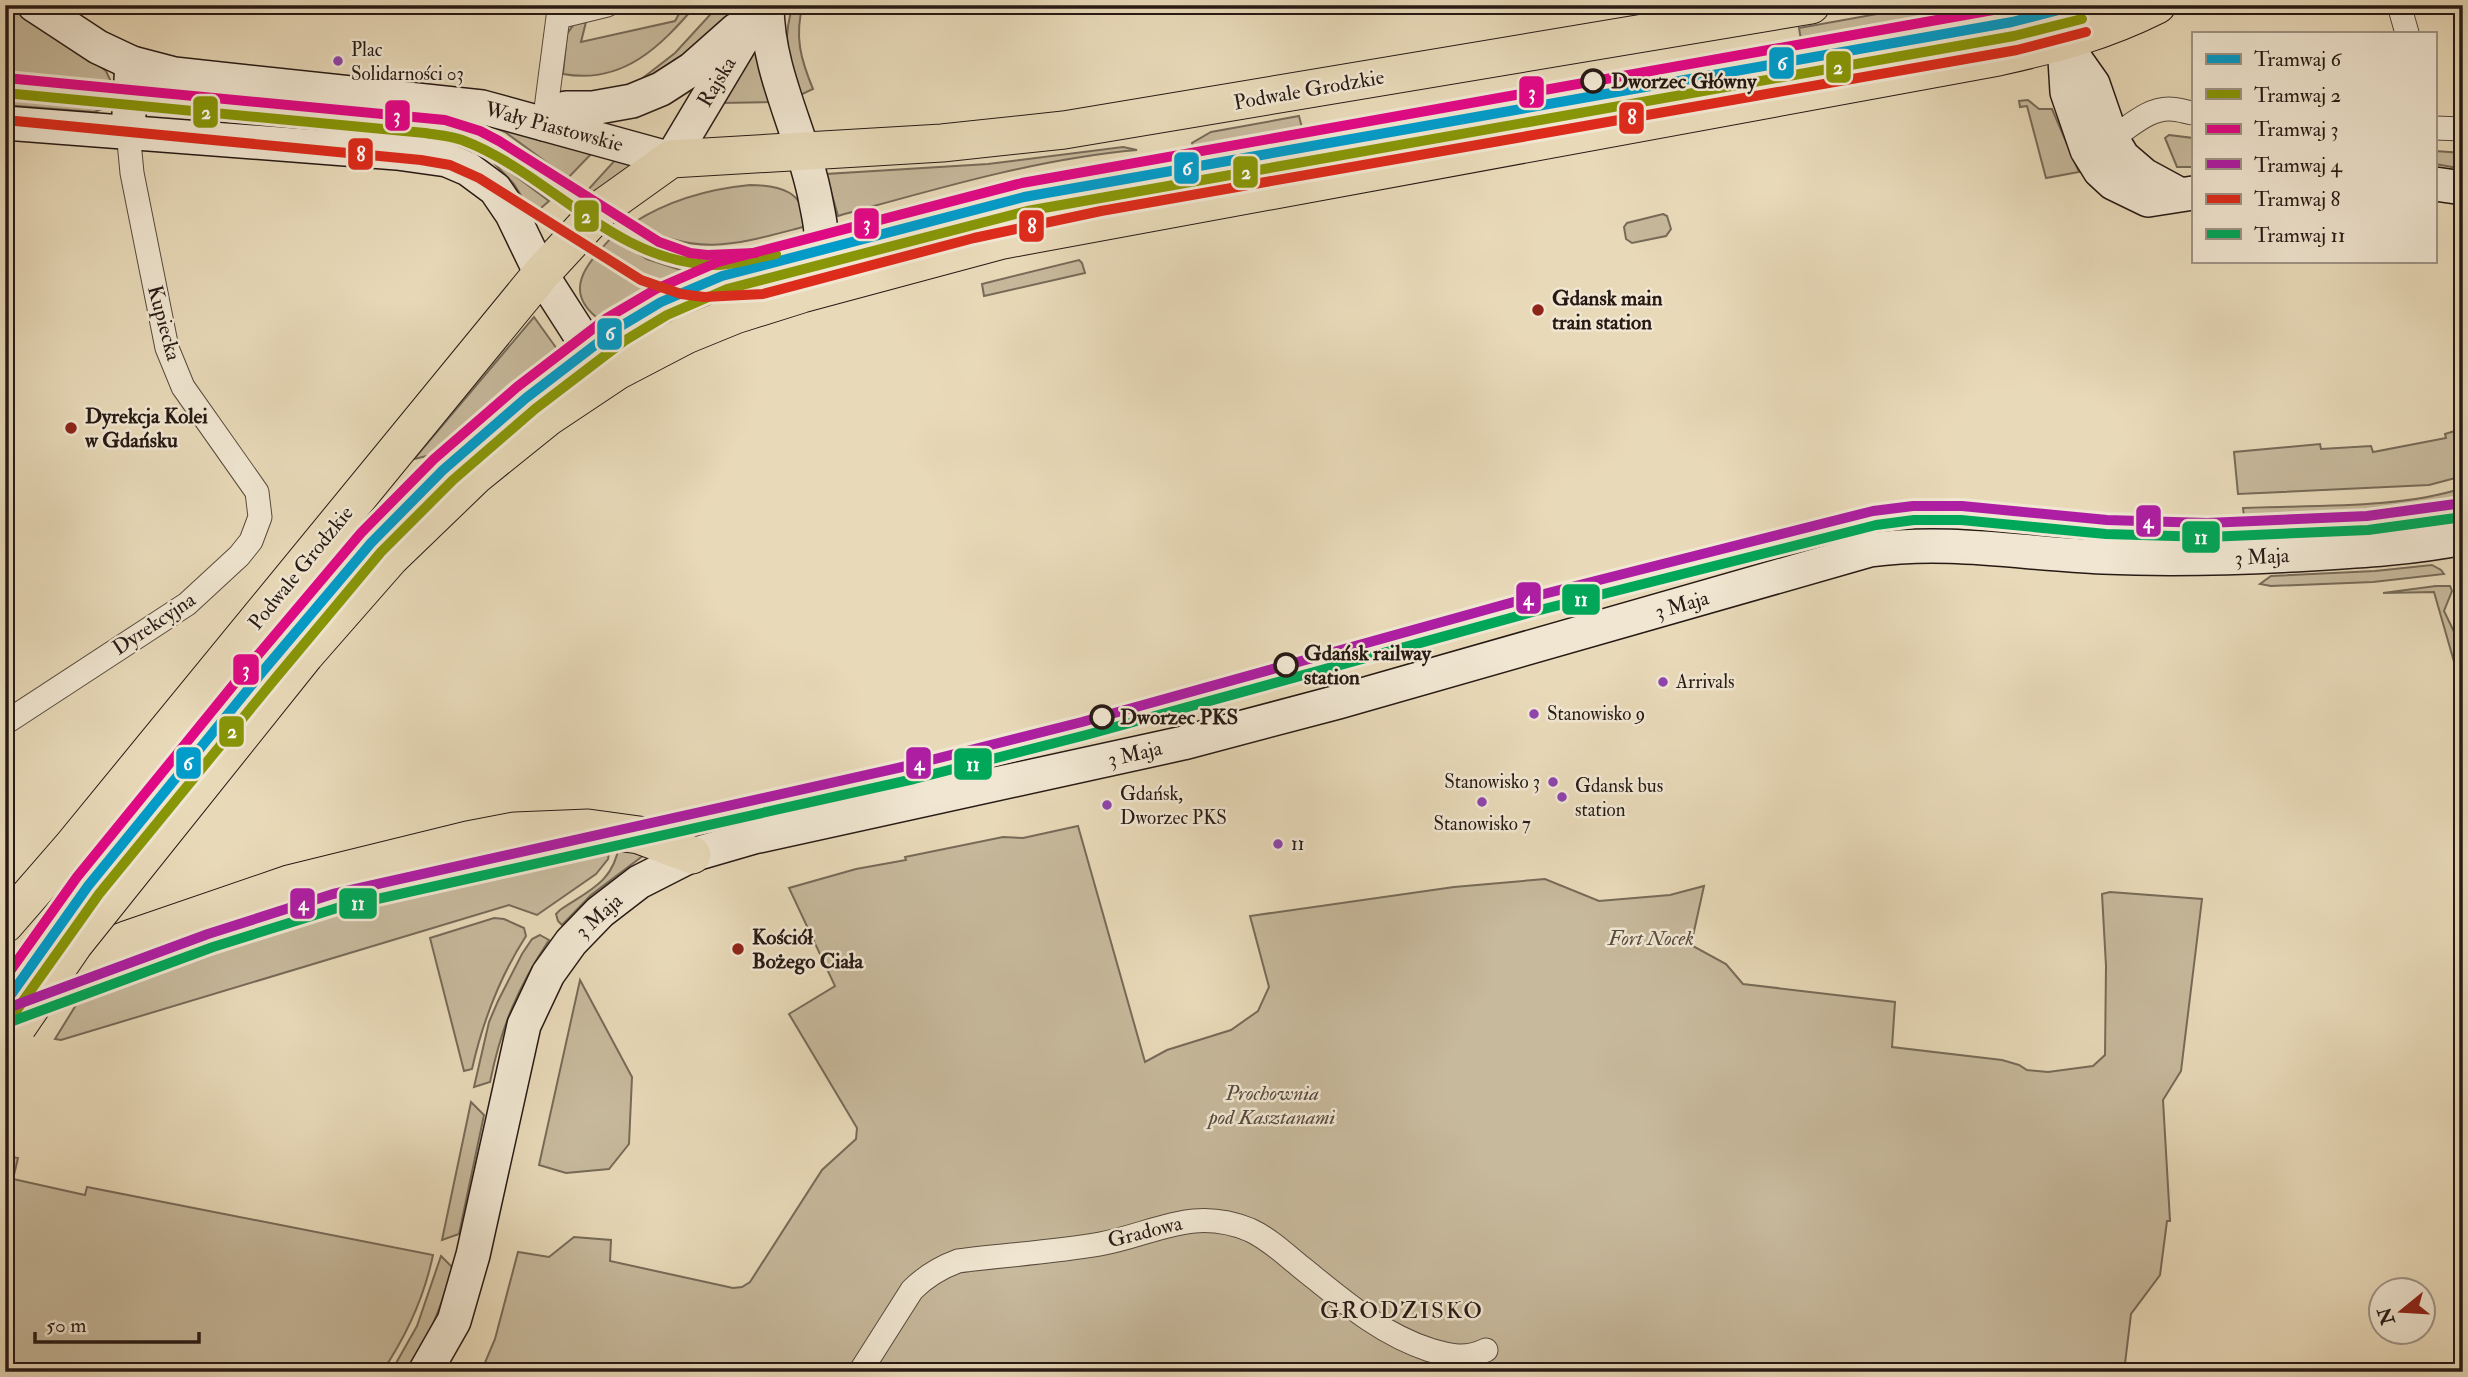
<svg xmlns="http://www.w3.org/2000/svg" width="2468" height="1377" font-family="'IM FELL Double Pica',serif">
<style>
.green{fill:#c7b99c;stroke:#776a58;stroke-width:2}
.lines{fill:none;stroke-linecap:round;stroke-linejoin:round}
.street-casing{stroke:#574a3e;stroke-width:25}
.secondary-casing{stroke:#271a15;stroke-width:36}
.primary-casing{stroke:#271a15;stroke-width:39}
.street{stroke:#f0e6d1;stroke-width:23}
.secondary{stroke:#f0e6d1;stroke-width:33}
.primary{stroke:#e8d9b8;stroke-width:37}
.primary-bridge-casing{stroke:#271a15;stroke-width:39;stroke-linecap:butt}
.primary-bridge{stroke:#e8d9b8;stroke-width:37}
.tram-1-casing{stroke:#f0e6d1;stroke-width:16}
.tram-2-casing{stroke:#f0e6d1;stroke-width:16}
.tram-3-casing{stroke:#f0e6d1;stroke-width:16}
.tram-4-casing{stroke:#f0e6d1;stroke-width:16}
.tram-5-casing{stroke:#f0e6d1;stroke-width:16}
.tram-6-casing{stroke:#f0e6d1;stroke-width:16}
.tram-1{stroke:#029cca;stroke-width:10}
.tram-2{stroke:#889607;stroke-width:10}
.tram-3{stroke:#e10886;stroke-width:10}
.tram-4{stroke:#ae1ea3;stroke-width:10}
.tram-5{stroke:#dd2b1c;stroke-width:10}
.tram-6{stroke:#00a759;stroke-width:10}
.bus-dot{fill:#8e44ad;stroke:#f0e6d1;stroke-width:2.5}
.stop-dot{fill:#f0e6d1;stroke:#271a15;stroke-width:3.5}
.poi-dot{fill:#8f2418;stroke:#f0e6d1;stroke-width:2.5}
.labels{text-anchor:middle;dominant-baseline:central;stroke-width:5;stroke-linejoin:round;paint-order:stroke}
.bus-label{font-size:19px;fill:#271a15;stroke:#f0e6d1;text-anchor:start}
.stop-label{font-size:21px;font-weight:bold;fill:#271a15;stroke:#f0e6d1;text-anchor:start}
.street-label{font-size:21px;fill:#271a15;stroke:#f0e6d1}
.poi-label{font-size:21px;font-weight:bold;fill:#271a15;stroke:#f0e6d1;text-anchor:start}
.park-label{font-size:21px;font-style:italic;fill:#574a3e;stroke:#f0e6d1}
.neighbourhood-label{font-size:23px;letter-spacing:2px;fill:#271a15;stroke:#f0e6d1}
.line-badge{stroke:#f0e6d1;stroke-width:2.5}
.badge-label{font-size:19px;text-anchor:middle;font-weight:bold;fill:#fff}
</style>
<rect width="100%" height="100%" fill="#e8d9b8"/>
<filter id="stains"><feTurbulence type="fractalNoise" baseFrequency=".00286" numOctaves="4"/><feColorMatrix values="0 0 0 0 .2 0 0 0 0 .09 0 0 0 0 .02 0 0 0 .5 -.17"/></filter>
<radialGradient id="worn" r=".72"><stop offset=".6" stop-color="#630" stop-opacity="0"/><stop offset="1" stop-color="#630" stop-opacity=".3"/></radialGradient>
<g class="green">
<polygon points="5,5 12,5 14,9 92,60 106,71 112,84 5,74"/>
<path d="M684,5H696C661,46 623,85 563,74L567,34L574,24L586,22L581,42L675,21Z"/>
<polygon points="719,5 726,5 728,18 697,55 635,84 675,53"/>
<path d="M793,5H803C794,36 801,60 813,89L798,96C789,60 781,43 793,5Z"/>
<polygon points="1927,5 1999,5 1801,40 1799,28"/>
<polygon points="757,41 773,102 720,103"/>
<polygon points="1866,52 1869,55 1825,71 1807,74 1805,63"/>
<polygon points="5,97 108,107 94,112 5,105"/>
<polygon points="2028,100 2039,109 2052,109 2079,172 2046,178 2027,106 2020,107 2019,101"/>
<polygon points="1299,116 1302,128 1193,146 1192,143 1211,132"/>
<polygon points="480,121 595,150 568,178 505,132"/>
<polygon points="2169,135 2193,138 2193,167 2177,167 2165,138"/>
<path d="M1123,147L1137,150C1036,159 936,189 838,216L826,174L988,164Z"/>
<polygon points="1307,151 1311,166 1232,177 1045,212 828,264 836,249 1052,196"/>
<polygon points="2435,151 2463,153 2463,169 2435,164"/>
<polygon points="617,158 640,164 590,195 585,193"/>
<polygon points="494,163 505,168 549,201 533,215 514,184"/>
<path d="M750,185C778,185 808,191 803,227C738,244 697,258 633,223C669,200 708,189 750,185Z"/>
<polygon points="1663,214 1667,216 1671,229 1666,236 1632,243 1626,239 1624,227 1627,223"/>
<path d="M612,237L647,259L687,272L644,292L600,320C560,291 588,263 612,237Z"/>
<polygon points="1079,260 1082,263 1085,273 984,296 982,284"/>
<path d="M791,261C764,281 726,287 694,299C673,307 652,324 629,326C680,295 735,278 791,261Z"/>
<polygon points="534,317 557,349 494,400 431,455 414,459"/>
<polygon points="2461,429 2463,476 2429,485 2238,494 2234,452 2320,444 2321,449 2371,446 2373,452 2446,438 2445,434"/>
<path d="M2463,488V500L2445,504L2368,513L2244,517L2243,508C2311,505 2399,509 2463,488Z"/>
<polygon points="2463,519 2463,523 2403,533 2246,541 2245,536 2374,531"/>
<polygon points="2432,565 2441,570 2444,574 2373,582 2271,586 2260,584 2271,576 2375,571"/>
<polygon points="2436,586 2450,586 2452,591 2444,611 2459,642 2463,641 2463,678 2459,679 2434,592 2383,593"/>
<polygon points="1078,826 1145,1062 1167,1050 1231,1030 1258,1011 1269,987 1250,916 1454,887 1545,879 1599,901 1670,895 1704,886 1691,945 1726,964 1743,984 1895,1002 1892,1047 2002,1060 2019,1065 2027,1070 2048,1072 2093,1066 2105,1055 2106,966 2102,894 2110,892 2202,899 2181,1071 2163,1100 2170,1221 2167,1221 2160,1275 2131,1314 2124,1372 481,1372 495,1339 518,1252 549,1257 574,1237 611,1240 610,1261 733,1288 742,1287 750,1282 822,1170 856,1139 857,1128 789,1014 835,986 789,888 856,869 906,860 905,857 1003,837 1023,838"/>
<path d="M619,845L644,855L591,895L562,925L558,921L556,914L560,910C588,891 614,882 619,845Z"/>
<polygon points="600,847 610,847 608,859 596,874 537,915 509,905 61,1040 55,1039 84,992 308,916"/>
<path d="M494,918L504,919L524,928L526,936C499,978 483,1020 472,1069L464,1071L430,938Z"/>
<path d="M540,935L549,940C518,987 501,1027 490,1082L474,1087L489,1022L498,1001L522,954L532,939Z"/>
<polygon points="580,980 632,1077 629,1144 609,1169 566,1173 539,1165"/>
<polygon points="471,1102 484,1115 459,1234 442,1240"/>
<path d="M7,1156L18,1158L13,1179L85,1195L87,1187L433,1255C424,1298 407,1335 382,1372H5Z"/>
<path d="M441,1256L452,1267C443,1304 428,1340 407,1372H391L417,1326Z"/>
</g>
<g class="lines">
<defs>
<g id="street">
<polyline points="2399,5 2407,33"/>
<polyline points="544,124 558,17 607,5"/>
<polyline points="2435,128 2463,129"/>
<path d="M2099,145C2123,135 2144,108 2170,109C2178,109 2186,112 2193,113"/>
<polyline points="5,723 187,604 239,556 251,541 260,517 257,492 183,387 167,348 132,173 128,131"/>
<path d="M860,1372L912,1290C926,1276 939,1268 958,1261C1005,1255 1053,1252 1100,1244C1155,1234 1192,1206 1250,1230C1268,1238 1285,1254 1301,1267C1341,1299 1380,1334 1430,1350C1451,1356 1465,1360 1486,1350"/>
</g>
<g id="secondary">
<polyline points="34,5 98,47 132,63 174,74 482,107 671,159 763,5"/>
<path d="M767,5C767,74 804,135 816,202C819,217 823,233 820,249C817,266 810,280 802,294"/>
<polyline points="2053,5 2064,43 2067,92 2087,150 2100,171 2113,183 2148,200 2193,193"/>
<polyline points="2064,43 2093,84 2112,139 2123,157 2144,175 2179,194"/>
<polyline points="5,123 397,153 447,160 468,169 495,189 512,214 541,274 582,338 617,371"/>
<polyline points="544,124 566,108 593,108 632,101 661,89 692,69 736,30"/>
<polyline points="128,131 132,63"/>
<polyline points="2435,184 2463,188"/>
<path d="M425,1372L454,1321L473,1255L524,1025L548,974L571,942L600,912L639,882L692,855L754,837L1183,743L1338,702L1870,550C1949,539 2025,554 2103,557C2172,560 2241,558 2310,554C2362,551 2412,548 2463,538"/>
</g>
<g id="primary">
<path d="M305,655L390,558L476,475L548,417L617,371L686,335L735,315L802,294L1003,240L1998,57C2056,44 2103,32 2157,5"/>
<polyline points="5,924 71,848 541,274 601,209 671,159 942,143 1064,130 1811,5"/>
<polyline points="5,985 126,940 289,884 468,840 515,831 588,828 639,835 692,855"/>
</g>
</defs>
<use href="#street" class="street-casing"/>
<use href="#secondary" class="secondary-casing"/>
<use href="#primary" class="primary-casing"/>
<use href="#street" class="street"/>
<use href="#secondary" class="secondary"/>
<use href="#primary" class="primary"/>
<defs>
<polyline id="primary-bridge" points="18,1026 74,944 305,655"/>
</defs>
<use href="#primary-bridge" class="primary-bridge-casing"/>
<use href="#primary-bridge" class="primary-bridge"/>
<defs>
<polyline id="tram-1" points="5,1003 88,886 263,671 371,543 443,470 526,398 616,329 661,302 722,276 1024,197 2012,22 2078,5"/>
<g id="tram-2">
<path d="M5,93L425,133C437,135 451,136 462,140C550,173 612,261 712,265C732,266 756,257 776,254"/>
<polyline points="16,1011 99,894 274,680 381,552 453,480 535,409 624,341 667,315 727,289 1027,211 2014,36 2082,19"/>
</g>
<g id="tram-3">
<polyline points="6,78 445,120 480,131 499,141 659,242 690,253 707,255 755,253"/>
<polyline points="5,978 77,877 252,662 361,533 434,459 517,387 607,318 656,289 718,262 1022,183 2021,5"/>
</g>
<polyline id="tram-4" points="5,1009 208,934 333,894 911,765 1082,722 1532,597 1873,511 1913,506 1962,506 2107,520 2207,523 2367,516 2463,503"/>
<polyline id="tram-5" points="5,120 421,160 450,165 479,178 641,280 681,294 704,297 763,294 974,238 1101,211 2017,50 2086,32"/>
<polyline id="tram-6" points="10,1022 213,947 337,908 914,779 1086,735 1536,611 1876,525 1914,520 1961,520 2106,534 2208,537 2368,530 2463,517"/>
</defs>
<use href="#tram-1" class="tram-1-casing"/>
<use href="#tram-2" class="tram-2-casing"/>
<use href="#tram-3" class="tram-3-casing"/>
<use href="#tram-4" class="tram-4-casing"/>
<use href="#tram-5" class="tram-5-casing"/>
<use href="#tram-6" class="tram-6-casing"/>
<use href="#tram-1" class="tram-1"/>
<use href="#tram-2" class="tram-2"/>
<use href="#tram-3" class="tram-3"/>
<use href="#tram-4" class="tram-4"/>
<use href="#tram-5" class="tram-5"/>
<use href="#tram-6" class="tram-6"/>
</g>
<g class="bus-dot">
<circle cx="338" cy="61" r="6"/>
<circle cx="1663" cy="682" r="6"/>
<circle cx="1534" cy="714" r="6"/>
<circle cx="1553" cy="782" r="6"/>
<circle cx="1562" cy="797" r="6"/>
<circle cx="1482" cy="802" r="6"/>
<circle cx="1107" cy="805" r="6"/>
<circle cx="1278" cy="844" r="6"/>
</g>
<g class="stop-dot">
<circle cx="1593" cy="81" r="11"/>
<circle cx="1286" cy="665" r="11"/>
<circle cx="1102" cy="717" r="11"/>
</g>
<g class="poi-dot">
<circle cx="1538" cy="310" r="7"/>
<circle cx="71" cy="428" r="7"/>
<circle cx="738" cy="949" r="7"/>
</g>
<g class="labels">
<g class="bus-label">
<text x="351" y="50">Plac<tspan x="351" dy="24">Solidarności 03</tspan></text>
<text x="1676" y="682">Arrivals</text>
<text x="1547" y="714">Stanowisko 9</text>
<text x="1540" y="782" text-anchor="end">Stanowisko 3</text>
<text x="1575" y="786">Gdansk bus<tspan x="1575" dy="24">station</tspan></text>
<text x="1120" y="794">Gdańsk,<tspan x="1120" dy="24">Dworzec PKS</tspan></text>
<text x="1482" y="824" text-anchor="middle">Stanowisko 7</text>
<text x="1291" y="844">11</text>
</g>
<g class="stop-label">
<text x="1611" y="81">Dworzec Główny</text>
<text x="1304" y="653">Gdańsk railway<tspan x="1304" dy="24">station</tspan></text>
<text x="1120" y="717">Dworzec PKS</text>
</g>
<g class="street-label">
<text transform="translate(717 82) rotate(-59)">Rajska</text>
<text transform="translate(1309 90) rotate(-10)">Podwale Grodzkie</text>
<text transform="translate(554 127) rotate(15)">Wały Piastowskie</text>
<text transform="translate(164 323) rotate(75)">Kupiecka</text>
<text transform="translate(2262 557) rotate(-3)">3 Maja</text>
<text transform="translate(301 568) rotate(-51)">Podwale Grodzkie</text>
<text transform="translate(1682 605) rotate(-16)">3 Maja</text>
<text transform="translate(154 624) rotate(-34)">Dyrekcyjna</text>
<text transform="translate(1135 754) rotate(-13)">3 Maja</text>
<text transform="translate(599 916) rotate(-42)">3 Maja</text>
<text transform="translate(1145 1232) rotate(-14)">Gradowa</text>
</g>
<g class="poi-label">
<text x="1552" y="298">Gdansk main<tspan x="1552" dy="24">train station</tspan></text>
<text x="85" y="416">Dyrekcja Kolei<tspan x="85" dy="24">w Gdańsku</tspan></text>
<text x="752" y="937">Kościół<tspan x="752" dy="24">Bożego Ciała</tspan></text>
</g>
<g class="park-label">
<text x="1651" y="938">Fort Nocek</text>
<text x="1272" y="1093">Prochownia<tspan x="1272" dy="24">pod Kasztanami</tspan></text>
</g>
<g class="neighbourhood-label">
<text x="1402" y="1310">GRODZISKO</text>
</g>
</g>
<g class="line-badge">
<rect x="1768" y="46" width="27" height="34" rx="7" fill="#029cca"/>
<rect x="1825" y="50" width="27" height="34" rx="7" fill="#889607"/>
<rect x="1518" y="75" width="27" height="34" rx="7" fill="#e10886"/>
<rect x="192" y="95" width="27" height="34" rx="7" fill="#889607"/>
<rect x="384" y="99" width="27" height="33" rx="7" fill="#e10886"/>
<rect x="1618" y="101" width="27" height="34" rx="7" fill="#dd2b1c"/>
<rect x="347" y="137" width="27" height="34" rx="7" fill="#dd2b1c"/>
<rect x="1173" y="151" width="27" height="34" rx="7" fill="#029cca"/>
<rect x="1232" y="155" width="27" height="34" rx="7" fill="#889607"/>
<rect x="573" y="199" width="27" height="34" rx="7" fill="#889607"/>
<rect x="853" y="207" width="27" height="33" rx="7" fill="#e10886"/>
<rect x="1018" y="209" width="27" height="34" rx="7" fill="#dd2b1c"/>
<rect x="596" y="317" width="27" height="34" rx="7" fill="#029cca"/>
<rect x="2135" y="504" width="27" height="34" rx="7" fill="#ae1ea3"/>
<rect x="2181" y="520" width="40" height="34" rx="7" fill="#00a759"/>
<rect x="1515" y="581" width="27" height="34" rx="7" fill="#ae1ea3"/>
<rect x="1561" y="583" width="40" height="33" rx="7" fill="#00a759"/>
<rect x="232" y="653" width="28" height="33" rx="7" fill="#e10886"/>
<rect x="218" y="715" width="27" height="33" rx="7" fill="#889607"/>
<rect x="175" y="746" width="27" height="34" rx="7" fill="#029cca"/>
<rect x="905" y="746" width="27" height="34" rx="7" fill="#ae1ea3"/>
<rect x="953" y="747" width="40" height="34" rx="7" fill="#00a759"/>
<rect x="338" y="887" width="40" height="33" rx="7" fill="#00a759"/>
<rect x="289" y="887" width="27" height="33" rx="7" fill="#ae1ea3"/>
</g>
<g class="badge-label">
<text x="1782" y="70">6</text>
<text x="1838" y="74">2</text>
<text x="1532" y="99">3</text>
<text x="206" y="119">2</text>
<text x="397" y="122">3</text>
<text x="1632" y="124">8</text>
<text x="361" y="161">8</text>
<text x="1187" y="175">6</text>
<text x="1246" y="179">2</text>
<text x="586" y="223">2</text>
<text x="867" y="230">3</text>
<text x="1032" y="233">8</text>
<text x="610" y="340">6</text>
<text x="2148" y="528">4</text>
<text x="2201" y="544">11</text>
<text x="1528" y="605">4</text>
<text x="1581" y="606">11</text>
<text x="246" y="676">3</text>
<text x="232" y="738">2</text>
<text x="188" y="770">6</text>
<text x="919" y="770">4</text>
<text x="973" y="771">11</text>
<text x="358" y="910">11</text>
<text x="303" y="910">4</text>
</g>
<rect width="2468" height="1377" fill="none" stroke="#e8d9b8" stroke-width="28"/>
<rect x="7" y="7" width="2454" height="1363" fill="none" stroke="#271a15" stroke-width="3.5"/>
<rect x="14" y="14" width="2440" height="1349" fill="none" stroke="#271a15" stroke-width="2"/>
<rect x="2192" y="32" width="245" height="231" fill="#f0e6d1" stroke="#a09486" stroke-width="2"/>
<rect x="2206" y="54" width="35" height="10" fill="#029cca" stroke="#a09486" stroke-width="2"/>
<text x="2254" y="66" font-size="21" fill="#271a15">Tramwaj 6</text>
<rect x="2206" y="89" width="35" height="10" fill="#889607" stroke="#a09486" stroke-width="2"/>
<text x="2254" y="102" font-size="21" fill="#271a15">Tramwaj 2</text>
<rect x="2206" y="124" width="35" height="10" fill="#e10886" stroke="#a09486" stroke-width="2"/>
<text x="2254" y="136" font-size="21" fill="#271a15">Tramwaj 3</text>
<rect x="2206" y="159" width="35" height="10" fill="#ae1ea3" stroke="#a09486" stroke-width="2"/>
<text x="2254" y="172" font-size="21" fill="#271a15">Tramwaj 4</text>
<rect x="2206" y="194" width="35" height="10" fill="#dd2b1c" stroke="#a09486" stroke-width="2"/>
<text x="2254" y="206" font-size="21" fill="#271a15">Tramwaj 8</text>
<rect x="2206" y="229" width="35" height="10" fill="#00a759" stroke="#a09486" stroke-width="2"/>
<text x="2254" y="242" font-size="21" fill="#271a15">Tramwaj 11</text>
<g transform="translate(2402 1311) rotate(252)"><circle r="33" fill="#f0e6d1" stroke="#a09486" stroke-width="2"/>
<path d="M0-5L12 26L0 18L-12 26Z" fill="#8f2418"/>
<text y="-10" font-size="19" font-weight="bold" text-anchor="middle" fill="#271a15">N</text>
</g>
<path d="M35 1332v10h164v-10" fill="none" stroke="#271a15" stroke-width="3.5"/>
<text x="46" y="1332" font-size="21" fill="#271a15" stroke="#f0e6d1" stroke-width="5" paint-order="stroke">50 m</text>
<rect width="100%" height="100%" filter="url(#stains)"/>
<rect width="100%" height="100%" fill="url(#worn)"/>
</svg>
